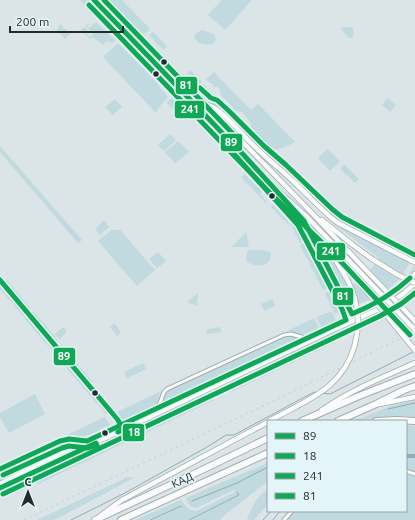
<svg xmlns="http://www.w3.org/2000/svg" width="415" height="520" font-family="Ubuntu,sans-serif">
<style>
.green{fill:#c0dadf}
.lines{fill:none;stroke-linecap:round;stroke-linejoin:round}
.stream{stroke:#8fadb4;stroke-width:1}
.canal{stroke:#8fadb4;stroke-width:4}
.street-casing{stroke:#a5acae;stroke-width:5}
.secondary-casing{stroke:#a5acae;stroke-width:6}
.highway-casing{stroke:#a5acae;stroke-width:8}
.street{stroke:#fafbfb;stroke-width:3}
.secondary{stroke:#fafbfb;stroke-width:4.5}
.highway{stroke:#fafbfb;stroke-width:6}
.rail{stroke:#c9cbcc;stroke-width:1;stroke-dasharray:2 4;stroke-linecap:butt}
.secondary-bridge-casing{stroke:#a5acae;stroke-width:6;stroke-linecap:butt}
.secondary-bridge{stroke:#fafbfb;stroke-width:4.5}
.bus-1-casing{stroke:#e4f5f9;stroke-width:8}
.bus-2-casing{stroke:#e4f5f9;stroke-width:8}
.bus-3-casing{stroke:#e4f5f9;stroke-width:8}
.bus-4-casing{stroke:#e4f5f9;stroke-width:8}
.bus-1{stroke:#10a855;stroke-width:5}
.bus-2{stroke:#10a855;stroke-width:5}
.bus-3{stroke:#10a855;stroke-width:5}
.bus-4{stroke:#10a855;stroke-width:5}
.bus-dot{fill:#232a2b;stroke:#e4f5f9;stroke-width:1.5}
.labels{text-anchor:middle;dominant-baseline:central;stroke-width:3;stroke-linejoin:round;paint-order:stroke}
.street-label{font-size:11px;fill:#232a2b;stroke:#e4f5f9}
.line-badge{stroke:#e4f5f9;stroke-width:1.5}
.badge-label{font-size:11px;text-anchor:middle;font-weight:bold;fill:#fff}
</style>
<rect width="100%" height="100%" fill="#dbe4e6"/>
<g class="green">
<polygon points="80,0 86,0 119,34 117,38"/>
<polygon points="109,0 122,0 150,29 146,33 142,34"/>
<polygon points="222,0 252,0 225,30 208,15"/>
<polygon points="96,22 97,23 115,40 114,42 111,43 106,41 103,45 92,37 90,39 81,30 85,27 88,30 85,33 90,37 93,34 86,26 88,23 89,24 87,26 89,28"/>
<polygon points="60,24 70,34 65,39 57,30"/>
<path d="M341,27H352C354,30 354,36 352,38H349L341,29Z"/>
<path d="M202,30L214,34L216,39L213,44C204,45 198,44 194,37L196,33Z"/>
<polygon points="153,32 167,46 163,50 149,35"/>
<polygon points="125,40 148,64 145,67 121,42"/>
<polygon points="117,44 119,44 158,84 160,88 168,97 159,107 156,113 103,57"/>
<polygon points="190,70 202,82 198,86 187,73"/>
<polygon points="214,72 251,110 258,104 295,142 283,148 273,150 251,127 250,122 242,112 236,111 226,100 221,96 220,90 218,87 214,87 211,83 208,82 206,79"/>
<polygon points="203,84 272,156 270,157 197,89"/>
<polygon points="171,98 189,116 184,121 167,103"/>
<polygon points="387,98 396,105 390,112 382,105"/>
<polygon points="115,99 122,107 113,115 105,107"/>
<polygon points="170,134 176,140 164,151 158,145"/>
<polygon points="178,141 189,152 175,163 165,152"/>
<polygon points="0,146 82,240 78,243 0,152"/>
<polygon points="328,149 340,161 330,171 318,158"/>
<polygon points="344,164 359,179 355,183 340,169"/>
<polygon points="245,174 262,192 260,194 267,202 266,203 241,177"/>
<polygon points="317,203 340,214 335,217 328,213"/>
<polygon points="273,205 287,220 290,226 271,207"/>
<polygon points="343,216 415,254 412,258 341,221 341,219"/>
<path d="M328,218L341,227L410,263C406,268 403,274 399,279C385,295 364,303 344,308L308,237L311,233C324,251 339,267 348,288C361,282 371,270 379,258L338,227Z"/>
<polygon points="104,220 109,227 100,235 95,229"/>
<polygon points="289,220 298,230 303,240 300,243"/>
<polygon points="112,230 120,230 155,270 137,286 98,241"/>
<polygon points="246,232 249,247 232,247"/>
<polygon points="304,244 307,245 328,288 323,290 300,245"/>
<path d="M249,250C257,250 265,249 271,253C271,256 270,260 268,262C264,268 252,265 247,262C246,258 246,253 249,250Z"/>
<polygon points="158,252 166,261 157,268 149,259"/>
<path d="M415,264L414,272L405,281L386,297L350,314H348L347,312C352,309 359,308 365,306C388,297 402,286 415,264Z"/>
<polygon points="7,280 31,309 29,310 5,281"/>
<polygon points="0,284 25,314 23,316 0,289"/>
<polygon points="330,291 340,311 335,314 325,293"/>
<polygon points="198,293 197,306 187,302"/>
<polygon points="272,299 275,306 264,311 261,304"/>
<polygon points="33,311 58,340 56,342 31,312"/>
<polygon points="329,312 332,312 336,321 321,327 316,317"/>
<polygon points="26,316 59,354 57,356 24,318"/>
<polygon points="314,318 319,328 303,335 287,331"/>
<polygon points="114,323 121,332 117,336 110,327"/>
<polygon points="63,327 66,330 66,333 59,339 55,334"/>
<polygon points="220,327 221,332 207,334 206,330"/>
<polygon points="339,331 342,336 333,343 233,391 229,382"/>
<path d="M285,336H291L297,338V340L164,403H162C163,398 164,394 168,391Z"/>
<polygon points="60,344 92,381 90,382 58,346"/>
<polygon points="61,356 108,413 106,414 58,358"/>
<polygon points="143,363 146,369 127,378 124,372"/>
<polygon points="210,391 214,400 38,484 33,475 116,435 117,437 126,435 140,429 142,425 163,415 165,411"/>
<path d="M159,392L160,393L157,403L154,407L127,419C121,420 119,417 115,413Z"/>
<polygon points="35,394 45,414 9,433 0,417 0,413"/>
<polygon points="415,400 415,418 405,416 387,417 354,421 393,405"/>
<polygon points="105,417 110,425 100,429 100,430 84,437 67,435"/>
<polygon points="406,425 415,426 415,455 406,455"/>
<polygon points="65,442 77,443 78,445 0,482 0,472"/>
<polygon points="406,458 415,458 415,473 406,470"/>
<path d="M268,463V481L226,514L220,520H190L239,496V495L188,520H151L182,506V505L148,520H135L181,500C186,506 190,514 199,510L235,492L234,490L196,508C190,507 188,504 186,498L218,484Z"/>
<polygon points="406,473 415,476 415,520 286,520 294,511 406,511"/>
<polygon points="128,477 132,477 132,479 60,517 53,520 37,520"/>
<path d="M268,490V504L254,520H247C251,509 257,495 268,490Z"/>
</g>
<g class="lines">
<g class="stream">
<polyline points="322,393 330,394 413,352"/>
<polyline points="388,409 415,403"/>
<polyline points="192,501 237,483 268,467"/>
<polyline points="71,520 125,493 207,447 226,435 234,435 314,392 317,393"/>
<polyline points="150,520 179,507 182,506"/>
<polyline points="189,520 239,495 237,492"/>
<polyline points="263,520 271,511"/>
<polyline points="273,520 280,511"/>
</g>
<polyline class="canal" points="406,456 415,456"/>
<defs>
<g id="street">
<polyline points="0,280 112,413 121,427"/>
<polyline points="158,408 164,392 167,389 284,335 291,334 305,338"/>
<polyline points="0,469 60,441 69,439 86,441"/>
<polyline points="406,471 415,474"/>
<polyline points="284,520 292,511"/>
</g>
<g id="secondary">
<polyline points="94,0 276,189 308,218 359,271"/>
<polyline points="104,0 312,213 364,268"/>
<path d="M208,105C220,108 240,132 249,141C264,156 280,169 295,183C309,196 322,211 338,223L412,261L415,262"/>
<polyline points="232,144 234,154 298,225 342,309 347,322"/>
<polyline points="289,202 293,210 326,245 354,276"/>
<polyline points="322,220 353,245 372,259"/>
<polyline points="333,256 347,279"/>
<polyline points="380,404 415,397"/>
<path d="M322,410C351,390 383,377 415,363"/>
<path d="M0,484L120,425L268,357L375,305C391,297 403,286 415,274"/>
<path d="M0,488L335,329C364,315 392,307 415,283"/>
<polyline points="100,516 122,500 268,422"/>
</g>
<g id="highway">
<polyline points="302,421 359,396 415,374"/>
<polyline points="338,421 376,404 404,390 415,386"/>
<polyline points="376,421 397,420 415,421"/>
<polyline points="95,520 200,471 268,438"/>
<polyline points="121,520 268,453"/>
</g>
</defs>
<use href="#street" class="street-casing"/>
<use href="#secondary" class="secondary-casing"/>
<use href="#highway" class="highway-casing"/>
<use href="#street" class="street"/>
<use href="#secondary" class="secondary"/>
<use href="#highway" class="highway"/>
<polyline class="rail" points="24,520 269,403 415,331"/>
<defs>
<g id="secondary-bridge">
<polyline points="372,259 398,275 415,283"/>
<polyline points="364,268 415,321"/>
<polyline points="359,271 415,330"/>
<polyline points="354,276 415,350"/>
<path d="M269,421C288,410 313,400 330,385C354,364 363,330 355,299C353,292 350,285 347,279"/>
</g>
</defs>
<use href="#secondary-bridge" class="secondary-bridge-casing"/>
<use href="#secondary-bridge" class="secondary-bridge"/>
<defs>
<g id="bus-1">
<polyline points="0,280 118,420 123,430 118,432"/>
<polyline points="0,469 60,441 69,439 87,441 346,320 342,309 298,225 234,154 231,142 94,0"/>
<polyline points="0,488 96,443"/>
</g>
<g id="bus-2">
<polyline points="3,475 62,448 69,446 88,448 97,445"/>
<polyline points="3,494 380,316 401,304 415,293"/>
</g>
<polyline id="bus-3" points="89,5 271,194 329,249 410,335"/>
<g id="bus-4">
<path d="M104,0L236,137L238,140L240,151L304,221L352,314C374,305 393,294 410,278"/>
<polyline points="200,88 211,98 217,100 229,111 264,146 286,165 332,209 342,217 415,255"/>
</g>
</defs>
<use href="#bus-1" class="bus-1-casing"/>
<use href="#bus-2" class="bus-2-casing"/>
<use href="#bus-3" class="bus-3-casing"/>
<use href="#bus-4" class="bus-4-casing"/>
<use href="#bus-1" class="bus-1"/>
<use href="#bus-2" class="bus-2"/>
<use href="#bus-3" class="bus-3"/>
<use href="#bus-4" class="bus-4"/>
</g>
<g class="bus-dot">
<circle cx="164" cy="62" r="3.5"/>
<circle cx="156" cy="74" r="3.5"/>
<circle cx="272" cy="196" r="3.5"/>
<circle cx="95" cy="393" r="3.5"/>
<circle cx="105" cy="433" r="3.5"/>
</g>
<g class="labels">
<g class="street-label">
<text transform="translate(182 480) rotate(-25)">КАД</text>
</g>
</g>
<g class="line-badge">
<rect x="175" y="76" width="23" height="19" rx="4" fill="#10a855"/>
<rect x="174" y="100" width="31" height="19" rx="4" fill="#10a855"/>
<rect x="220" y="133" width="23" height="19" rx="4" fill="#10a855"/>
<rect x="316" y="242" width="30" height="19" rx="4" fill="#10a855"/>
<rect x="332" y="287" width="22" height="19" rx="4" fill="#10a855"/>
<rect x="53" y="347" width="23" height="19" rx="4" fill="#10a855"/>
<rect x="122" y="423" width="23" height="19" rx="4" fill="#10a855"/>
</g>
<g class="badge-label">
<text x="186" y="89">81</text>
<text x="190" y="113">241</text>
<text x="231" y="146">89</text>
<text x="331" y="255">241</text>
<text x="343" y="300">81</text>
<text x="64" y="360">89</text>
<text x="134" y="436">18</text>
</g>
<rect x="267" y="420" width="140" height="92" fill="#e4f5f9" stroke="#97a4a7"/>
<rect x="275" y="433" width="20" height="6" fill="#10a855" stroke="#97a4a7"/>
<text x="303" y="440" font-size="12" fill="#232a2b">89</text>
<rect x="275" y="453" width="20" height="6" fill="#10a855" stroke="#97a4a7"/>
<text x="303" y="460" font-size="12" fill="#232a2b">18</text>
<rect x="275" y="473" width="20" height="6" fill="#10a855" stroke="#97a4a7"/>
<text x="303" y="480" font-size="12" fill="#232a2b">241</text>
<rect x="275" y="493" width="20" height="6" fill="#10a855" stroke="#97a4a7"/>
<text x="303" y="500" font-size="12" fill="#232a2b">81</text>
<g transform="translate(28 492)" stroke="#e4f5f9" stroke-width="3" paint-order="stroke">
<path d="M0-3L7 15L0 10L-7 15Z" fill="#232a2b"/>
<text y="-6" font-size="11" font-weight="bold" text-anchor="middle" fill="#232a2b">С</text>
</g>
<path d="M10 26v6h113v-6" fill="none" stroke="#232a2b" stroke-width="2"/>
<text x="16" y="26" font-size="12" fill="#232a2b" stroke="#e4f5f9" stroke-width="3" paint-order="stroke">200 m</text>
</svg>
